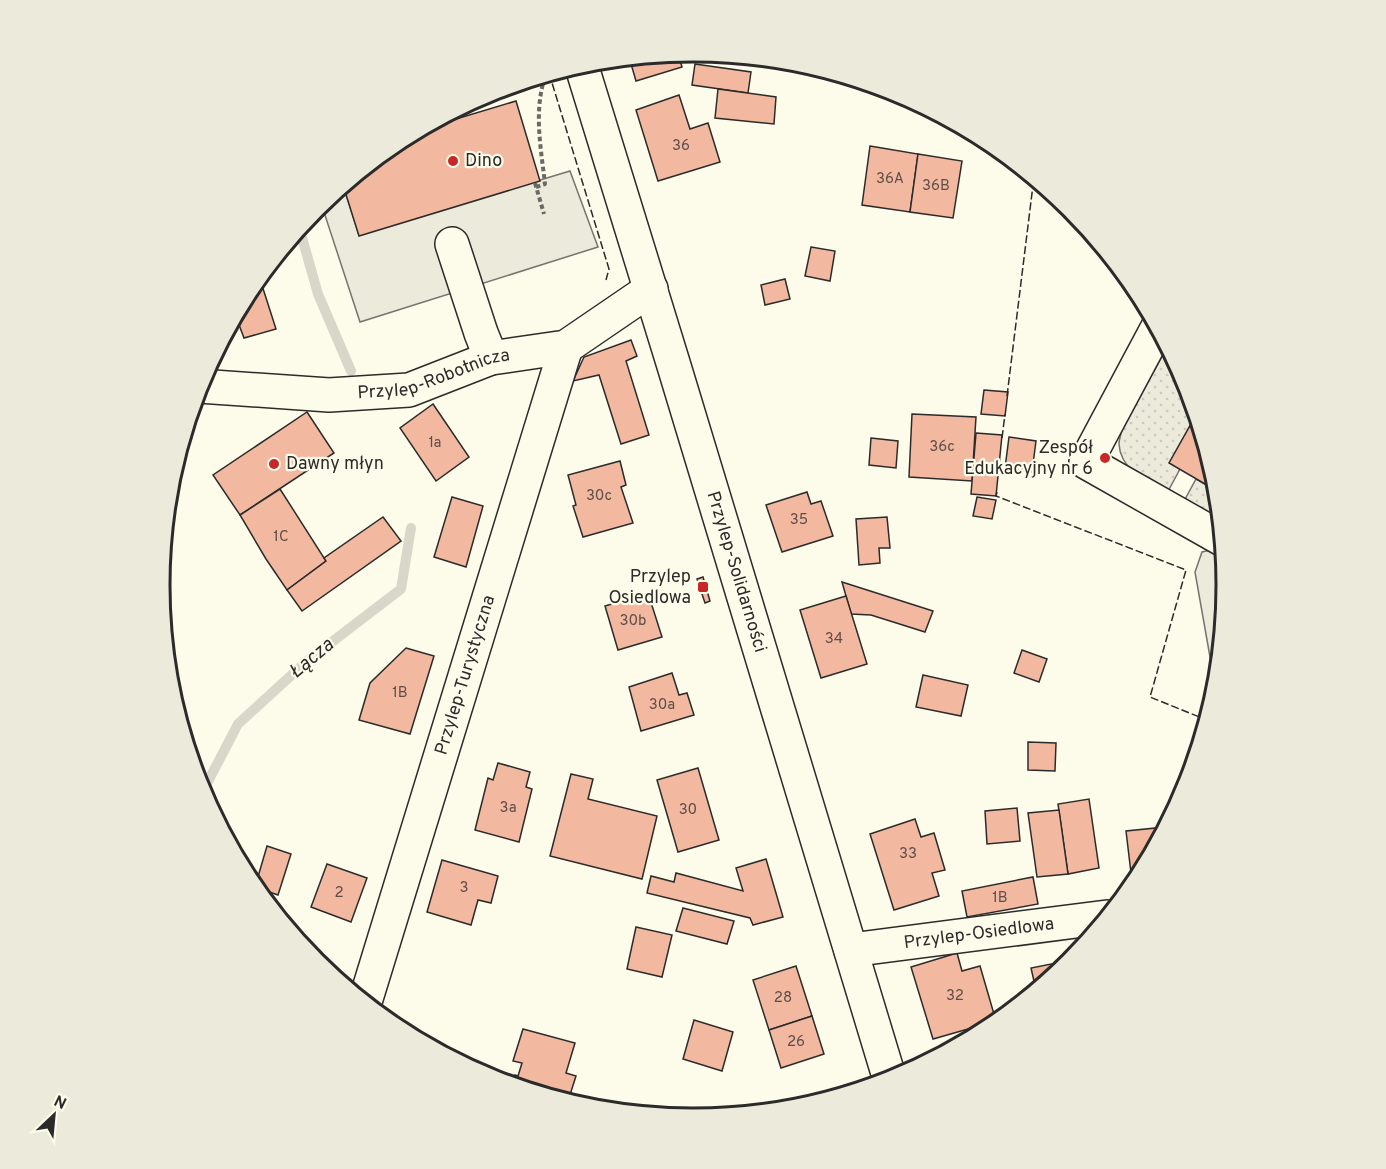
<svg xmlns="http://www.w3.org/2000/svg" width="1386" height="1169" font-family="Overpass,sans-serif">
<style>
.grass{fill:url(#grass-dots);stroke:#74746e;stroke-width:1.5}
.park{fill:#ecebdb;stroke:#74746e;stroke-width:1.5}
.parking{fill:#eceadb;stroke:#74746e;stroke-width:1.5}
.lines{fill:none;stroke-linecap:round;stroke-linejoin:round}
.stream{stroke:#d8d7c9;stroke-width:10}
.building{fill:#f2b8a0;stroke:#2b2b2b;stroke-width:1.5}
.minor-casing{stroke:#2b2b2b;stroke-width:36}
.major-casing{stroke:#2b2b2b;stroke-width:36}
.path{stroke:#6a6964;stroke-width:4;stroke-dasharray:4.5 3;stroke-linecap:butt}
.minor{stroke:#fdfbea;stroke-width:33}
.major{stroke:#fdfbea;stroke-width:33}
.fence{stroke:#2b2b2b;stroke-width:1.5;stroke-dasharray:8 3;stroke-linecap:butt}
.poi-dot{fill:#c62828;stroke:#fdfbea;stroke-width:2}
.labels{text-anchor:middle;dominant-baseline:central;stroke-width:4.5;stroke-linejoin:round;paint-order:stroke}
.number-label{font-size:15px;fill:#5d4e48}
.poi-label{font-size:18px;fill:#2b2b2b;stroke:#fdfbea;text-anchor:start}
.street-label{font-size:18px;fill:#2b2b2b;stroke:#fdfbea}
.water-label{font-size:20px;font-style:italic;fill:#2b2b2b;stroke:#fdfbea}
.rim{fill:none;stroke:#2b2b2b;stroke-width:3}
</style>
<defs>
<pattern id="grass-dots" width="8" height="8" patternUnits="userSpaceOnUse" patternTransform="scale(1.5)"><rect width="8" height="8" fill="#ecebdb"/><path d="M2 2h.1M6 6h.1" fill="none" stroke="#cbcabc" stroke-width="1.8" stroke-linecap="round"/></pattern>
</defs>
<rect width="100%" height="100%" fill="#fdfbea"/>
<g class="grass">
<path d="M1166,349L1170,351L1186,381L1196,415L1170,463L1180,469L1166,495C1148,484 1120,469 1119,444C1119,440 1121,434 1122,430Z"/>
<polygon points="1196,479 1217,491 1221,524 1183,503"/>
</g>
<polygon class="park" points="1215,549 1223,554 1226,585 1216,691 1195,572 1202,552"/>
<polygon class="parking" points="570,171 598,247 360,322 321,203 343,185 359,235"/>
<g class="lines">
<g class="stream">
<polyline points="299,227 318,294 351,371"/>
<polyline points="202,793 238,724 307,661 401,589 411,528"/>
</g>
</g>
<g class="building">
<polygon points="678,53 682,67 636,81 629,57"/>
<polygon points="695,64 751,72 748,93 692,85"/>
<polygon points="718,89 776,97 774,124 715,118"/>
<polygon points="679,95 690,129 708,123 720,162 658,181 636,110"/>
<polygon points="516,101 540,181 359,236 343,185 397,141 413,132"/>
<polygon points="870,146 918,154 910,212 862,205"/>
<polygon points="918,154 962,161 953,218 910,212"/>
<polygon points="811,247 835,251 830,281 805,276"/>
<polygon points="259,276 276,329 244,338 235,314 250,288"/>
<polygon points="785,279 790,299 765,305 761,285"/>
<polygon points="631,340 637,356 626,361 649,435 621,444 599,375 573,381 584,357"/>
<polygon points="984,390 1008,392 1005,416 981,414"/>
<polygon points="433,404 469,457 436,481 400,428"/>
<polygon points="307,412 334,453 240,515 213,475"/>
<polygon points="912,414 976,417 972,481 909,477"/>
<polygon points="1196,415 1216,481 1217,491 1169,463"/>
<polygon points="976,433 1002,435 996,496 971,494"/>
<polygon points="1009,437 1036,441 1032,472 1005,468"/>
<polygon points="871,438 898,441 896,468 869,465"/>
<polygon points="620,461 626,485 621,487 633,523 583,537 573,506 576,505 568,475"/>
<polygon points="280,489 326,561 287,590 266,559 240,515"/>
<polygon points="807,492 811,504 821,501 833,536 782,552 766,505"/>
<polygon points="452,497 483,506 466,567 434,557"/>
<polygon points="977,497 996,500 992,519 973,516"/>
<polygon points="383,517 401,541 302,611 287,590 326,561 324,558"/>
<polygon points="887,517 890,548 879,548 880,563 859,565 856,519"/>
<polygon points="703,577 710,601 705,603 697,579"/>
<polygon points="842,582 933,611 925,632 871,615 851,614"/>
<polygon points="648,593 662,637 618,650 605,606"/>
<polygon points="846,596 867,664 821,678 800,610"/>
<polygon points="406,648 434,656 410,734 359,720 370,683"/>
<polygon points="1022,650 1047,659 1039,682 1014,673"/>
<polygon points="672,673 679,695 687,693 694,715 641,731 629,687"/>
<polygon points="923,675 968,685 961,716 916,707"/>
<polygon points="1028,742 1056,743 1055,771 1028,770"/>
<polygon points="498,763 530,772 526,787 532,789 519,842 475,830 488,778 493,780"/>
<polygon points="698,768 719,840 678,852 657,780"/>
<polygon points="571,774 593,779 588,799 657,816 642,879 550,856"/>
<polygon points="1089,799 1099,868 1068,874 1058,804"/>
<polygon points="1017,808 1020,841 987,844 985,811"/>
<polygon points="1059,810 1068,874 1037,877 1028,813"/>
<polygon points="915,819 921,837 934,833 945,870 932,873 939,896 894,910 870,834"/>
<polygon points="1166,827 1141,872 1131,873 1126,831"/>
<polygon points="267,846 291,854 278,895 255,887"/>
<polygon points="766,859 783,917 753,925 750,918 647,893 651,876 674,882 676,873 743,891 736,868"/>
<polygon points="442,860 498,876 491,903 478,900 471,925 427,912"/>
<polygon points="327,864 367,878 351,922 311,907"/>
<polygon points="1033,877 1038,904 967,917 962,891"/>
<polygon points="683,908 734,921 727,944 676,931"/>
<polygon points="636,927 672,935 662,977 627,969"/>
<polygon points="957,953 962,971 980,966 996,1021 933,1039 911,967"/>
<polygon points="1061,962 1063,968 1036,990 1031,968"/>
<polygon points="796,966 812,1016 769,1030 753,980"/>
<polygon points="812,1016 824,1054 781,1068 769,1030"/>
<polygon points="694,1020 733,1032 722,1071 683,1059"/>
<polygon points="523,1029 575,1043 566,1073 576,1076 568,1101 513,1085 515,1075 518,1076 522,1063 513,1061"/>
</g>
<g class="lines">
<defs>
<g id="minor">
<polyline points="452,244 481,333 491,358"/>
<polyline points="1158,327 1086,462 1222,539"/>
<path id="s1" d="M199,386L329,395L409,390L491,358L566,347L651,289"/>
<path id="s2" d="M851,950L1107,917"/>
<path id="s3" d="M365,1002L566,347"/>
</g>
<g id="major">
<path id="s4" d="M581,64L674,366L890,1080"/>
</g>
</defs>
<use href="#minor" class="minor-casing"/>
<use href="#major" class="major-casing"/>
<g class="path">
<polyline points="535,183 544,214"/>
<path d="M536,187L545,184C541,148 533,110 546,74"/>
</g>
<use href="#minor" class="minor"/>
<use href="#major" class="major"/>
<g class="fence">
<polyline points="549,73 609,269 606,280"/>
<polyline points="1007,396 1034,177"/>
<polyline points="1002,438 1005,414"/>
<polyline points="997,492 996,496 1186,570 1150,697 1207,720"/>
</g>
</g>
<g class="poi-dot">
<circle cx="453" cy="161" r="6"/>
<circle cx="1105" cy="458" r="6"/>
<circle cx="274" cy="464" r="6"/>
<rect x="697" y="581" width="12" height="12" rx="3"/>
</g>
<g class="labels">
<g class="number-label">
<text x="681" y="146">36</text>
<text x="890" y="179">36A</text>
<text x="936" y="186">36B</text>
<text x="435" y="443">1a</text>
<text x="942" y="447">36c</text>
<text x="599" y="496">30c</text>
<text x="799" y="520">35</text>
<text x="281" y="537">1C</text>
<text x="633" y="621">30b</text>
<text x="834" y="639">34</text>
<text x="400" y="693">1B</text>
<text x="662" y="705">30a</text>
<text x="508" y="808">3a</text>
<text x="688" y="810">30</text>
<text x="908" y="854">33</text>
<text x="464" y="888">3</text>
<text x="339" y="893">2</text>
<text x="1000" y="898">1B</text>
<text x="955" y="996">32</text>
<text x="783" y="998">28</text>
<text x="796" y="1042">26</text>
</g>
<g class="poi-label">
<text x="465" y="161">Dino</text>
<text x="1093" y="448" text-anchor="end">Zespół<tspan x="1093" dy="21">Edukacyjny nr 6</tspan></text>
<text x="286" y="464">Dawny młyn</text>
<text x="691" y="577" text-anchor="end">Przylep<tspan x="691" dy="21">Osiedlowa</tspan></text>
</g>
<g class="street-label">
<text stroke="none"><textPath href="#s1" startOffset="238">Przylep-Robotnicza</textPath></text>
<text stroke="none"><textPath href="#s4" startOffset="531">Przylep-Solidarności</textPath></text>
<text stroke="none"><textPath href="#s3" startOffset="342">Przylep-Turystyczna</textPath></text>
<text stroke="none"><textPath href="#s2" startOffset="129">Przylep-Osiedlowa</textPath></text>
</g>
<g class="water-label">
<text transform="translate(312 659) rotate(-40)">Łącza</text>
</g>
</g>
<path d="M0 0H1386V1169H0ZM170 585a523 523 0 1 1 1046 0a523 523 0 1 1-1046 0Z" fill="#eceadb" fill-rule="evenodd"/>
<path class="rim" d="M170 585a523 523 0 1 1 1046 0a523 523 0 1 1-1046 0Z"/>
<g transform="translate(54 1115) rotate(26)" stroke="#fdfbea" stroke-width="4.5" paint-order="stroke">
<path d="M0-4.5L10 22L0 15L-10 22Z" fill="#2b2b2b"/>
<text y="-9" font-size="16" font-weight="bold" text-anchor="middle" fill="#2b2b2b">N</text>
</g>
</svg>
